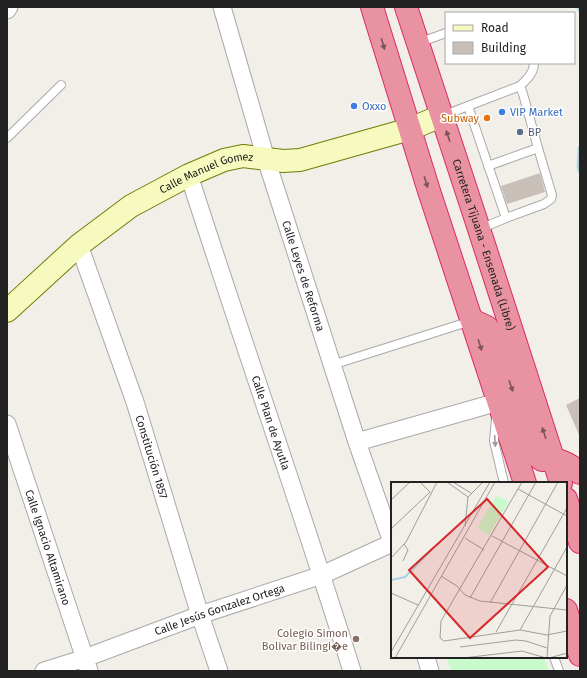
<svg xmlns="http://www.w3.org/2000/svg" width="587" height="678" font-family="'Fira Sans',sans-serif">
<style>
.park{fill:#c8facc}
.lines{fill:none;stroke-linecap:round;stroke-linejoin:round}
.stream{stroke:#aad3df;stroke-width:4.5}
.building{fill:#c7bfb8}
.lane-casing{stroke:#a9a9a9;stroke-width:10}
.street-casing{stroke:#a9a9a9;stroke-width:19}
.secondary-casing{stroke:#707d05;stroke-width:24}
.highway-casing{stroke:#dc2a67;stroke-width:24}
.lane{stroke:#fff;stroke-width:8}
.street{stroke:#fff;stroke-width:17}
.secondary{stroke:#f7fabf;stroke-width:22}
.highway{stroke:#e892a2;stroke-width:22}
.oneway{fill:#7b545c}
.oneway2{fill:#9c9c9c}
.shop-dot{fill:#3f7fe0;stroke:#fff;stroke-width:1.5}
.food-dot{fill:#e8710a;stroke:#fff;stroke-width:1.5}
.service-dot{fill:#5c6f8a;stroke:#fff;stroke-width:1.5}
.education-dot{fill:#8d6e63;stroke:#fff;stroke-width:1.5}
.labels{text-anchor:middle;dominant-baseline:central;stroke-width:3;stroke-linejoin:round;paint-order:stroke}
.shop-label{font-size:11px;fill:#366cbe;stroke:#fff;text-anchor:start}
.food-label{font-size:11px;fill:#c56008;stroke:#fff;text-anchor:end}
.service-label{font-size:11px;fill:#4e5e75;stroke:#fff;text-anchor:start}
.street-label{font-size:11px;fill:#222;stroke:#fff}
.education-label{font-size:11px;fill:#785e54;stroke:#fff;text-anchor:end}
.inset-river{fill:none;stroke:#aad3df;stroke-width:2}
.inset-road{fill:none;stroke:#9f9d99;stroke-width:1}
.view{fill:#d62828;fill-opacity:0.15;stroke:#d62828;stroke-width:2}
.inset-edge{fill:none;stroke:#222;stroke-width:2}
</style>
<rect width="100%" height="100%" fill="#f2efe9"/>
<polygon class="park" points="447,657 544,657 548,671 451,671"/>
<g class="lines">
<g class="stream">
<polyline points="579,7 580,10"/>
<polyline points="580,148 579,167 580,171"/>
</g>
</g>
<g class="building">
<polygon points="540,173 545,192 507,204 501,186"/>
<polygon points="580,398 580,437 566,405"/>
</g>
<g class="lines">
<defs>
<g id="lane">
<polyline points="418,43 446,33"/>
<path d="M520,86C527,79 534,73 534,63"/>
<polyline points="468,106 520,86 523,94 538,148 552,195 551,199 544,204 506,218"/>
<polyline points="442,116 468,106 506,218 480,229"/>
<polyline points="7,138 61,85"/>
<polyline points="488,166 538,148"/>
<polyline points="332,365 471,321"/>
<polyline points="496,419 494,441 504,483"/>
<polyline points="554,657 559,671"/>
</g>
<g id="street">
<path id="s1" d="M222,7L266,159L357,442L392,542"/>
<polyline points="7,10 9,7"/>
<path id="s2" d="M189,175C242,340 300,505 352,671"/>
<path id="s3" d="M79,245L135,402L200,615L219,671"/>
<path id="s4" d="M7,424L89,671"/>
<polyline points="357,442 498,402"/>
<polyline points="426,657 430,671"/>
<path id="s5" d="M44,671L85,658L200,615L322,575L392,543"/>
</g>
<g id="secondary">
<path id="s6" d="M7,311L79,245L131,206L189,175L224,160L243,156L283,161L300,160L410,129L441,116"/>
</g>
<g id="highway">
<polyline points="372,7 429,191 525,483"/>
<path id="s7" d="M406,7L479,229L561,483"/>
<path d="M472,320L487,327L494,336L532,448L537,456L542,460C559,458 568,463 580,473"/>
<polyline points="566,499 580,542"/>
<polyline points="566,610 580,655"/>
</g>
</defs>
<use href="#lane" class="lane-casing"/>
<use href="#street" class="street-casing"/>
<use href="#secondary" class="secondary-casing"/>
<use href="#highway" class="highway-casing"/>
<use href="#lane" class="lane"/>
<use href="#street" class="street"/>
<use href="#secondary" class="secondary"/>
<use href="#highway" class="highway"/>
</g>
<defs><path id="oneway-solid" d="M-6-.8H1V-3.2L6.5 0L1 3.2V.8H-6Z"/></defs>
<g class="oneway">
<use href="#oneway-solid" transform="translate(383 44) rotate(73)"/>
<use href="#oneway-solid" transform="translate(448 136) rotate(-108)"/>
<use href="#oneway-solid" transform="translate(426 182) rotate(73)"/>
<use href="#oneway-solid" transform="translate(480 345) rotate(72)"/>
<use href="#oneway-solid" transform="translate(511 386) rotate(71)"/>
<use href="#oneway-solid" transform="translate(544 433) rotate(-108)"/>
</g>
<use class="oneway2" href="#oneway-solid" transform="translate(495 441) rotate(86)"/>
<g class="shop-dot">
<circle cx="354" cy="106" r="4"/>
<circle cx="502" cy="112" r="4"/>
</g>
<circle class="food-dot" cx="487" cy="118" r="4"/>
<circle class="service-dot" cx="520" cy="132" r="4"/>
<circle class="education-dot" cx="356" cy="639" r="4"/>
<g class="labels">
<g class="shop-label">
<text x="362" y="106">Oxxo</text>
<text x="510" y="112">VIP Market</text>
</g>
<g class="food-label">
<text x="479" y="118">Subway</text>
</g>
<g class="service-label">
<text x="528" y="132">BP</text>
</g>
<g class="street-label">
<text stroke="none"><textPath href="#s6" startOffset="246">Calle Manuel Gomez</textPath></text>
<text stroke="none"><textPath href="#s7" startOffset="250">Carretera Tijuana - Ensenada (Libre)</textPath></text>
<text stroke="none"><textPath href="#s1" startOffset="281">Calle Leyes de Reforma</textPath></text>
<text stroke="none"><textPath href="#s2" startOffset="261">Calle Plan de Ayutla</textPath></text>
<text stroke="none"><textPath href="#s3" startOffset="224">Constitución 1857</textPath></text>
<text stroke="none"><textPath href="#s4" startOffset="130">Calle Ignacio Altamirano</textPath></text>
<text stroke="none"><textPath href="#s5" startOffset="186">Calle Jesús Gonzalez Ortega</textPath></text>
</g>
<g class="education-label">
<text x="348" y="633">Colegio Simon<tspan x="348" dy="13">Bolivar Bilingi�e</tspan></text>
</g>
</g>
<g transform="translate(391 482)">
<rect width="176" height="176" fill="#f2efe9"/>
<path d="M105,14L118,19L98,53L86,46Z" fill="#c8facc"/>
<path class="inset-river" d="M0,98L14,95L41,67"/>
<path class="inset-road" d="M29,0L39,10M56,0L77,15M62,0L80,11M131,0L50,139L49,156L53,159L129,148L156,153L176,149M127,7L176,34M0,18L19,0M74,44L77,15L92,0M0,47L39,10M101,54L176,94M74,56L93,68M0,76L15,60L46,0M12,79L17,68L13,62M50,94L66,104L74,113L89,119L176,128M0,111L27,123M79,116L145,0M99,121L167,0M129,148L176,65M105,150L176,26M69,165L125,158L135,159L156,166M0,170L99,0M4,176L104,0M72,176L131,169L155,176M156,176L159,134L176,103M158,176L176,171"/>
<path class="view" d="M96,17L157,85L79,156L18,88Z"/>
<rect width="176" height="176" class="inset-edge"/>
</g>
<rect width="587" height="678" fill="none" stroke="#222222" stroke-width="16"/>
<rect x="445" y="12" width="130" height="52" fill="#ffffff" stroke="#a7a7a7"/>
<rect x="453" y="25" width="20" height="6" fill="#f7fabf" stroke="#a7a7a7"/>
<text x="481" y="32" font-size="12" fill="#222222">Road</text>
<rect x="453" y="42" width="20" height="12" fill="#c7bfb8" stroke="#a7a7a7"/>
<text x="481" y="52" font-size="12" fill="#222222">Building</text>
</svg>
